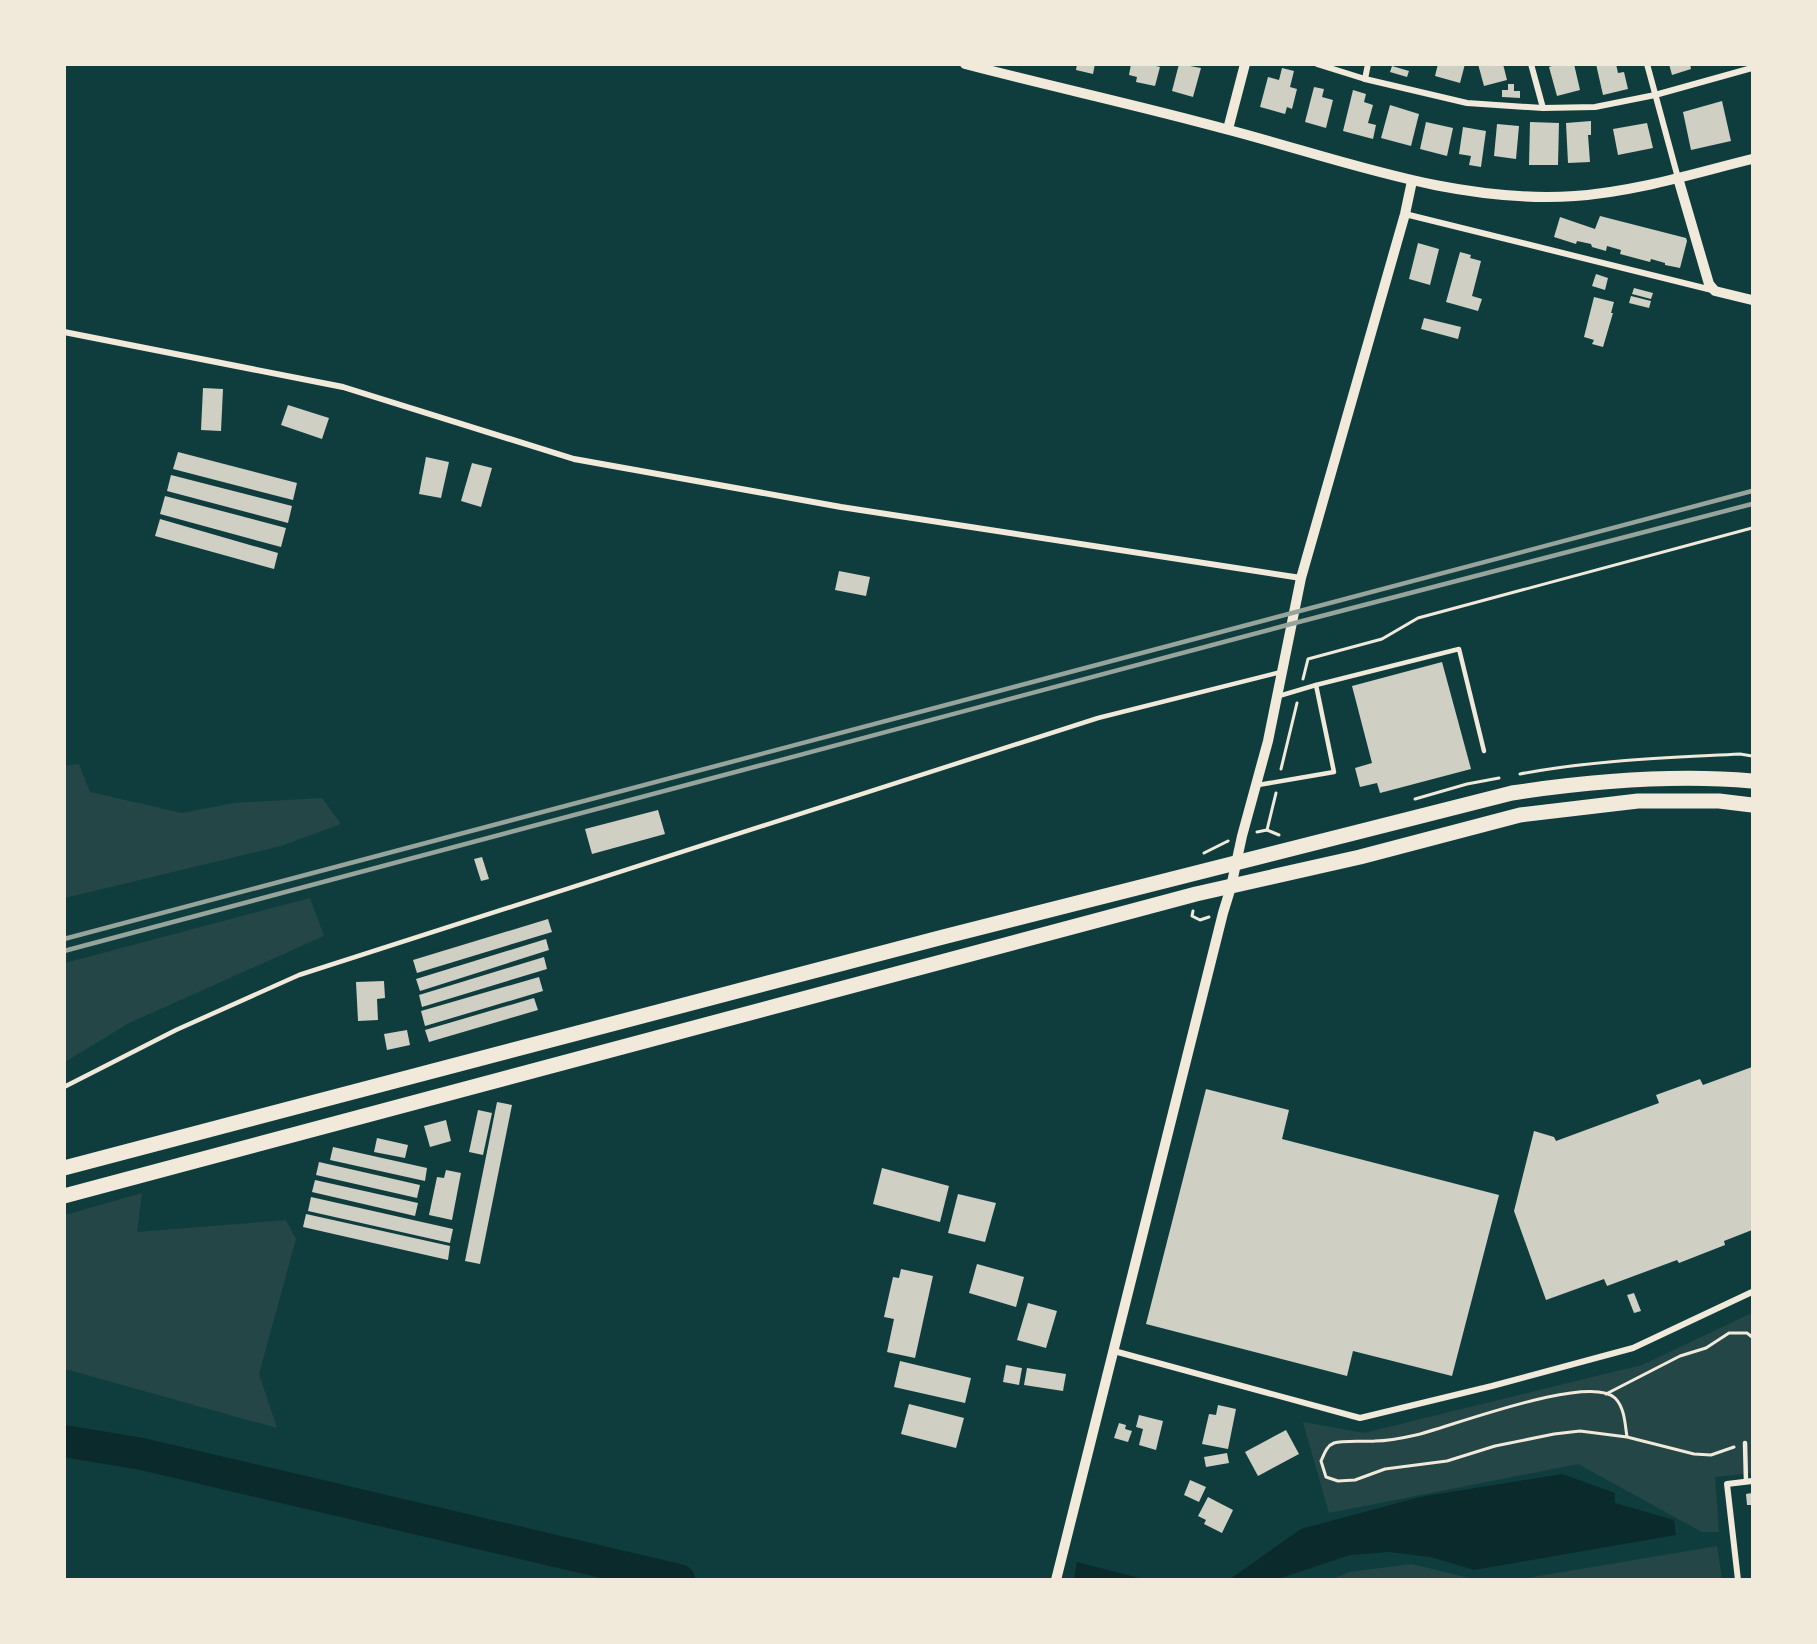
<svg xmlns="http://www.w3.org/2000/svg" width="1817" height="1644" font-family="Bitter,serif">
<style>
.green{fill:#244646}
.water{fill:#0a2a2b}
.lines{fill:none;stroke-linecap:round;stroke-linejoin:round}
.river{stroke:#0a2a2b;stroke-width:32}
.building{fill:#cfcfc3}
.path{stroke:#f1e9da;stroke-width:3}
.service{stroke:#f1e9da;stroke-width:4.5}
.minor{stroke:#f1e9da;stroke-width:6}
.tertiary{stroke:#f1e9da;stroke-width:10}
.primary{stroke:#f1e9da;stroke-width:15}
.rail{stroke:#97a49c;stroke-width:4.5}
</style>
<rect width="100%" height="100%" fill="#0f3d3e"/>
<g class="green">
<polygon points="79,764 90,792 182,813 234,803 322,798 341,824 281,846 65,898 65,766"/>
<polygon points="310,898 324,936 129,1023 65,1062 65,963"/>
<polygon points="142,1193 137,1232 286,1220 296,1239 259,1374 277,1428 65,1369 65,1215"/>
<polygon points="1752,1313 1752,1473 1715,1477 1719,1532 1702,1532 1578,1464 1329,1513 1303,1422 1364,1433 1642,1365"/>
<polygon points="1717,1546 1722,1579 1521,1579"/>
<polygon points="1412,1564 1473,1579 1333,1579 1349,1572"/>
</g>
<g class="water">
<polygon points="1562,1474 1615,1493 1615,1503 1674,1520 1676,1535 1474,1570 1431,1557 1389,1552 1350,1555 1278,1579 1230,1579 1301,1529 1420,1497"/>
<polygon points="1077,1562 1143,1579 1074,1579"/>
</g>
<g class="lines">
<polyline class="river" points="64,1441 142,1454 679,1580"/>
</g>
<g class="building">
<polygon points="1077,64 1095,64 1093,74 1076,70"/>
<polygon points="1131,64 1148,64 1160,67 1155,86 1136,82 1137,77 1129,75"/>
<polygon points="1179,64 1201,68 1193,97 1172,91"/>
<polygon points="1438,64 1465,64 1460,83 1435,76"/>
<polygon points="1478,64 1503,64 1507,80 1484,86"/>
<polygon points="1557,64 1574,64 1580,90 1557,96 1549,67"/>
<polygon points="1596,64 1616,64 1618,73 1624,72 1628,89 1603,95"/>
<polygon points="1669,64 1690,64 1691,69 1672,75"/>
<polygon points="1392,66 1409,71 1407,77 1390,72"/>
<polygon points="1282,68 1294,71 1290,87 1297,89 1292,109 1287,107 1285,114 1260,107 1268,77 1279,80"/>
<polygon points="1508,84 1514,84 1514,91 1520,91 1520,98 1502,97 1502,90 1508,90"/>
<polygon points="1314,87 1324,89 1322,97 1333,100 1326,128 1305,122"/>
<polygon points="1353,90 1366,94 1364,102 1373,105 1368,123 1376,125 1373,139 1343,131"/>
<polygon points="1722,101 1731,141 1691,150 1683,112"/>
<polygon points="1390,105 1419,114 1411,146 1381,138"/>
<polygon points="1591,121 1591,135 1588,135 1590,162 1568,163 1566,123"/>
<polygon points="1426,122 1453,128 1447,156 1420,149"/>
<polygon points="1530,122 1559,123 1558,165 1529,165"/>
<polygon points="1647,123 1653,148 1618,155 1613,129"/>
<polygon points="1497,124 1519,126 1516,159 1494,156"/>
<polygon points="1463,127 1486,131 1481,167 1469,165 1471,156 1459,154"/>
<polygon points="1600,216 1686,238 1687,241 1680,268 1665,265 1665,263 1651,259 1650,262 1620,254 1621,250 1607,246 1606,251 1592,247 1591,244 1577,241 1576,244 1554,237 1560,217 1595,229"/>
<polygon points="1418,243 1439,249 1430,285 1409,279"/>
<polygon points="1460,252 1471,255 1470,258 1481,261 1472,296 1482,299 1478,311 1446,302"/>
<polygon points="1596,274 1608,278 1605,290 1592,286"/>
<polygon points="1634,288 1653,293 1651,299 1632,294"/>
<polygon points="1631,296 1651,301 1649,308 1629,303"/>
<polygon points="1594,297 1614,302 1611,313 1613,313 1603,347 1592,344 1594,340 1584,337"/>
<polygon points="1424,318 1461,327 1458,339 1421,329"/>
<polygon points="203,388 223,389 221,431 201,430"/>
<polygon points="288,405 329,418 322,439 281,425"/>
<polygon points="178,452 297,483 293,500 173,469"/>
<polygon points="426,457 449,462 441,498 419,494"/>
<polygon points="472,463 492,468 481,507 461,501"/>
<polygon points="171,475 292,506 288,523 167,491"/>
<polygon points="165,496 286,528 281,547 160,514"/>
<polygon points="160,519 278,553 274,569 155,536"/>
<polygon points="839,571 870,577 866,596 835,590"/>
<polygon points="1442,662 1471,769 1380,793 1377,783 1360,787 1355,768 1372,763 1352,686"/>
<polygon points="658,810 665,834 592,854 585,829"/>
<polygon points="482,857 489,879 481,881 474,859"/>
<polygon points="548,919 552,932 417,973 413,960"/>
<polygon points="546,939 549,950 420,991 416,979"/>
<polygon points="544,957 547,969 422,1007 419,995"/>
<polygon points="539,977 543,991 425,1026 421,1011"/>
<polygon points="384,981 385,998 377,999 378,1020 358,1021 356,982"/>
<polygon points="534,998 538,1010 429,1042 425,1030"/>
<polygon points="407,1030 410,1045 387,1050 384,1034"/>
<polygon points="1752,1067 1752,1230 1724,1241 1725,1245 1679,1263 1677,1260 1607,1286 1604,1279 1546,1300 1514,1211 1534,1131 1554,1137 1556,1141 1659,1103 1656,1095 1700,1079 1703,1085"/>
<polygon points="1206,1089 1289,1110 1282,1139 1499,1195 1452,1376 1353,1351 1347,1376 1146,1324"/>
<polygon points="497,1102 512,1105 480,1264 465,1261"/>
<polygon points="478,1110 492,1113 483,1155 469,1152"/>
<polygon points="446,1120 451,1141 430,1147 424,1126"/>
<polygon points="377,1138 408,1145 405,1158 374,1152"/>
<polygon points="333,1147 427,1168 425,1181 330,1160"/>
<polygon points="319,1162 420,1185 417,1198 316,1175"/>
<polygon points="882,1168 949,1186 940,1222 873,1204"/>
<polygon points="446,1170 461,1173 452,1220 429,1215 437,1177 444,1178"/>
<polygon points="315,1180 418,1203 415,1216 312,1192"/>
<polygon points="958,1194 996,1203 985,1242 948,1233"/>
<polygon points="311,1197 453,1229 450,1243 308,1211"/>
<polygon points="306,1214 450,1246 448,1260 303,1227"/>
<polygon points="977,1264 1024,1277 1016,1307 969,1293"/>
<polygon points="901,1269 933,1276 915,1358 887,1352 894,1319 884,1317 893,1277 899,1278"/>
<polygon points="1634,1293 1641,1311 1634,1313 1627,1295"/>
<polygon points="1028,1303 1057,1311 1046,1348 1017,1340"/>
<polygon points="900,1361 971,1378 965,1403 894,1387"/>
<polygon points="1006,1365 1022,1368 1019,1385 1003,1382"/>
<polygon points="1027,1368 1066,1374 1063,1391 1024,1385"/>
<polygon points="909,1404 964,1418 956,1448 901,1434"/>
<polygon points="1218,1405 1236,1409 1228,1449 1202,1444 1209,1414 1216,1415"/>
<polygon points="1139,1415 1163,1421 1156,1450 1139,1445 1143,1429 1136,1427"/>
<polygon points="1119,1423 1126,1425 1125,1429 1132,1431 1128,1442 1114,1438"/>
<polygon points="1286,1430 1299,1454 1258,1476 1245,1452"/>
<polygon points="1227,1453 1229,1463 1206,1467 1204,1457"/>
<polygon points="1190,1480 1206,1487 1199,1502 1184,1495"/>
<polygon points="1752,1493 1752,1505 1747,1505 1746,1494"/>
<polygon points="1208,1497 1233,1510 1222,1533 1204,1524 1206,1520 1198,1516"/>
</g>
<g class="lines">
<g class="path">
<polyline points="1303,679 1308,659 1382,639 1418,618 1752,528"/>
<polyline points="1281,769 1297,703"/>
<path d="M1520,774C1593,760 1666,758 1740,754L1752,756"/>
<polyline points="1415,799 1467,784 1499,778"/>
<polyline points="1267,830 1279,835"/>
<polyline points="1257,832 1267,830 1276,793"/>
<polyline points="1204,853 1228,841"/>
<polyline points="1193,911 1192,916 1200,920 1209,917"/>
<polyline points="1606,1394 1680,1356 1706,1348 1729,1333 1747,1333 1752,1337"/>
<path d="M1627,1437C1625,1425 1625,1408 1615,1398C1589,1373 1450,1427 1416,1435C1403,1438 1388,1441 1375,1441C1365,1442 1343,1440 1334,1443C1326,1446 1324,1455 1321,1461L1326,1477L1338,1481L1355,1480L1385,1469L1447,1461L1495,1446L1554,1434L1580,1431L1627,1437L1694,1454L1711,1455L1734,1447"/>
</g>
<g class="service">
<polyline points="1316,685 1459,649 1484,751"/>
<polyline points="1258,785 1334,772 1316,685 1279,696"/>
<polyline points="64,1087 176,1030 299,975 1098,718 1281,672"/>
<polyline points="1745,1443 1746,1482"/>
</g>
<g class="minor">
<polyline points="1317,64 1365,79 1467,103 1543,108 1595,107 1655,95 1752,68"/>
<polyline points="1531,64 1543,108"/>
<polyline points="1647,64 1678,178"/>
<polyline points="1365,79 1368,64"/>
<polyline points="1405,214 1712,290"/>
<polyline points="64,332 343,387 574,459 841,507 1301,578"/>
<polyline points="1114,1351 1360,1418 1492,1386 1633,1348 1752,1292"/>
<polyline points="1738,1580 1727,1484 1752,1481"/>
</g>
<g class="tertiary">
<path d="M965,64C1053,87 1142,106 1229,130C1343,160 1455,204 1575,196C1635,192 1695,173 1752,159"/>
<polyline points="1228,129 1245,64"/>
<polyline points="1678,178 1709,284 1715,291 1752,300"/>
<polyline points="1056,1580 1223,913 1231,887 1242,836 1268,741 1301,578 1405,214 1412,181"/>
</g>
<g class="primary">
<path d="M64,1168L943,937L1512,793C1592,781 1672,774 1752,781"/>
<polyline points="64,1196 1196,894 1360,857 1520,815 1638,801 1719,801 1752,805"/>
</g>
<g class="rail">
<polyline points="64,939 1752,491"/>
<polyline points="64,951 1291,624 1752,504"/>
</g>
</g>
<rect width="1817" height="1644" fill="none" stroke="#f1e9da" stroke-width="132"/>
</svg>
